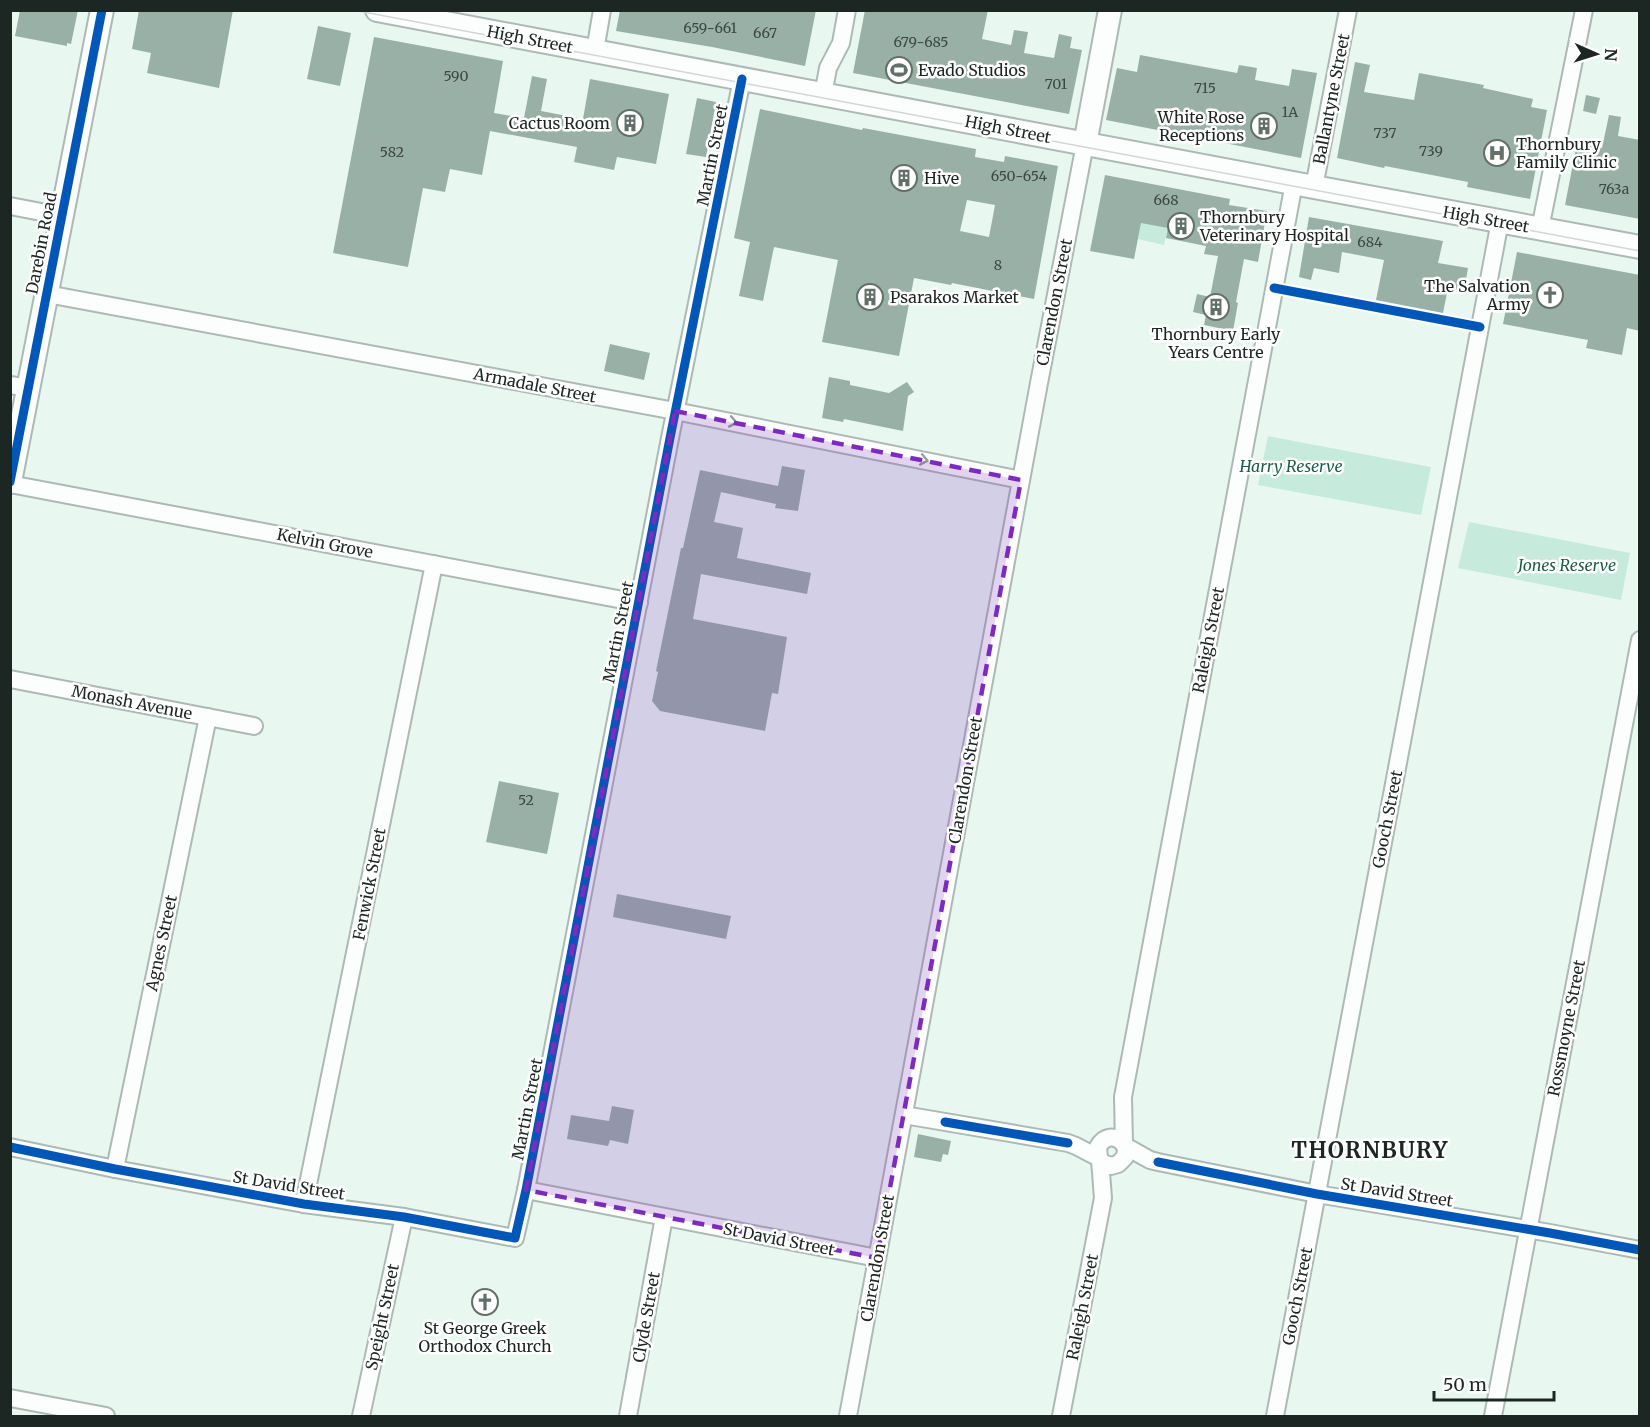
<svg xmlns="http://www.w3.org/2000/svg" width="1650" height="1427" font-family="Merriweather,serif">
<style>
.green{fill:#c6eadb}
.building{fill:#99b0a7;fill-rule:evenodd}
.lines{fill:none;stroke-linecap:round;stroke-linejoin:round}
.minor-casing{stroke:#adb9b4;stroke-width:20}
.secondary-casing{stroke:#adb9b4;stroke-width:26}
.minor{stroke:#fcfefd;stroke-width:16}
.secondary{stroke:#fcfefd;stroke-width:22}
.tram{stroke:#d2d6d4;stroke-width:1.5}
.cycleway-casing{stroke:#fff;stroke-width:13}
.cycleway{stroke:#0057b8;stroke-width:9}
.oneway{stroke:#979d9a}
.marked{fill:#7b2cbf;fill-opacity:0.2;stroke:#7b2cbf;stroke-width:4.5;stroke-dasharray:12 8;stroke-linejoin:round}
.labels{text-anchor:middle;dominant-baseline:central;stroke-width:5;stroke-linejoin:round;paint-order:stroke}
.number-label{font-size:14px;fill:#3b4843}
.street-label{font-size:16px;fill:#1c2622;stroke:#fff}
.poi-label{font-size:16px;fill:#1c2622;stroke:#fff;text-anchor:start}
.park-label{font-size:16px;font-style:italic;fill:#1d5d47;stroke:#fff}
.district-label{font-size:22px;font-weight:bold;letter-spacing:1.5px;fill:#1c2622;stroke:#fff}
</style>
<rect width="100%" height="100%" fill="#e8f8f1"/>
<g class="green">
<polygon points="1144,208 1171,213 1164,245 1138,239"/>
<polygon points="1268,436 1431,467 1421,515 1258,485"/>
<polygon points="1469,522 1630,553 1621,600 1458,568"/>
</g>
<g class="building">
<polygon points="20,10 78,10 71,44 67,43 67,46 15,36"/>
<polygon points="139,10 233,10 219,88 147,73 151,53 132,49"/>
<polygon points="620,10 816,10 805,66 712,47 616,31"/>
<polygon points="865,10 988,10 982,39 1011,45 1014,30 1028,32 1024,53 1054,58 1059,34 1072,37 1070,48 1082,50 1069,114 853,73"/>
<polygon points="318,26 351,33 340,86 307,79"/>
<polygon points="374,37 503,61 494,113 524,118 532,76 547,79 541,111 583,119 590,79 669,94 656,164 617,157 614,170 574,162 577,147 490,131 482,175 450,169 445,192 423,188 408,267 333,253"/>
<polygon points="1140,55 1237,73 1239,65 1257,68 1255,80 1289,86 1292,69 1317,73 1301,158 1106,120 1117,68 1137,72"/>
<polygon points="1355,62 1370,65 1364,92 1414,100 1419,73 1484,85 1483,88 1533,99 1531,107 1547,110 1530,199 1467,187 1468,182 1385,166 1384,168 1337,158"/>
<polygon points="1586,95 1600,98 1596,114 1583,111"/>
<polygon points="697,98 716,102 706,157 686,154"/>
<path d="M760,109L862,130L863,128L976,149L975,157L1004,162L1005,156L1058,166L1034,299L952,283L951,285L914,278L899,356L822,342L838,260L774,247L763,301L739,296L750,242L734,238ZM967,200L995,205L989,237L960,231Z"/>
<polygon points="1609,115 1621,117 1618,136 1640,140 1640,219 1565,205 1577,143 1602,148"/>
<polygon points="1105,175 1230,199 1229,205 1267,211 1258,262 1244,259 1236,302 1238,303 1233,331 1204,325 1206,315 1193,312 1197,294 1210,297 1218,256 1204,254 1206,246 1166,238 1168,228 1141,223 1134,259 1090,251"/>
<polygon points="1309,217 1443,241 1438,263 1468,268 1464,291 1448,288 1443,313 1376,300 1384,260 1342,252 1339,273 1314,268 1311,280 1299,277"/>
<polygon points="1517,252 1640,275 1640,331 1627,328 1622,355 1586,348 1588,340 1503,324"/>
<polygon points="610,344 650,353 644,380 604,371"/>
<polygon points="829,377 850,381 850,385 889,393 907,382 914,392 908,396 903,431 844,419 843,422 822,418"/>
<polygon points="782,466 805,470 798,511 775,508 776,504 721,492 714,522 743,528 737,558 811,573 807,594 701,574 693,619 787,637 778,694 772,693 765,731 660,711 652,701 658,672 656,671 681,548 683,548 700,470 778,486"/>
<polygon points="499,781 559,793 547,854 486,842"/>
<polygon points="617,894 731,916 726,939 613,917"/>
<polygon points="612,1106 634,1110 628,1144 610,1140 608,1146 567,1139 571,1115 609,1121"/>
<polygon points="918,1134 951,1141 948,1155 943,1154 941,1162 914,1157"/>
</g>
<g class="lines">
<defs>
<g id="minor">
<polyline points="595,51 602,10"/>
<polyline points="823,95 828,68 841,43 847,10"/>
<polyline points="1314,187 1348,10"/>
<polyline points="10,206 62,216"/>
<polyline points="1540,229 1584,10"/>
<polyline points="47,294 675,411 1021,480"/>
<polyline points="10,385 29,388"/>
<polyline points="10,484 639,603"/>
<polyline points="10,679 254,726"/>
<polyline points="904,1115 1068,1143 1076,1146 1099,1158"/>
<path d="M1124,1144C1115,1134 1104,1136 1098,1147L1099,1158L1103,1163L1111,1166L1118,1164L1125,1157L1126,1150L1124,1144L1123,1097L1294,183"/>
<polyline points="1125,1146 1150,1160 1158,1162 1317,1194 1550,1233 1640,1250"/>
<polyline points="10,1147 115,1169 304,1204 404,1217 515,1238 526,1190 670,438 742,79"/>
<polyline points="115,1169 208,717"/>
<polyline points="526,1190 877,1258"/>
<polyline points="304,1204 434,564"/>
<polyline points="10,1398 106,1416"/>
<polyline points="361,1416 404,1217"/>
<polyline points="628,1416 664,1217"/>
<polyline points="848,1416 1039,383 1085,144"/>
<polyline points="1061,1416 1103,1198 1100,1160"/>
<polyline points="1275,1416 1500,221"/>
<polyline points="1493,1416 1640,640"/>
</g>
<g id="secondary">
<polyline points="377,10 1314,187 1640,247"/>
<polyline points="1085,144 1110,10"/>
<polyline points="10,482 102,10"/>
</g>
</defs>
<use href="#minor" class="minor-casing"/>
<use href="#secondary" class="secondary-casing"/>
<use href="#minor" class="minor"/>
<use href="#secondary" class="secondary"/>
<polyline class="tram" points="353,10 1640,251"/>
<defs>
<g id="cycleway">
<polyline points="1274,288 1480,327"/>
<polyline points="10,482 102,10"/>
<polyline points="945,1122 1068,1143"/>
<polyline points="10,1147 115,1169 304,1204 404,1217 515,1238 526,1190 670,438 742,79"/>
<polyline points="1158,1162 1317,1194 1550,1233 1640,1250"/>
</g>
</defs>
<use href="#cycleway" class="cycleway-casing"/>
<use href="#cycleway" class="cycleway"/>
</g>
<defs><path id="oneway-chevron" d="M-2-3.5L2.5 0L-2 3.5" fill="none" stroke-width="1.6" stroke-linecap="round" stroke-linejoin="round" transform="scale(1.5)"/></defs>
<g class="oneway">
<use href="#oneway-chevron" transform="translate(733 422) rotate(11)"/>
<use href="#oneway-chevron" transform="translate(924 460) rotate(11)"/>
</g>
<path class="marked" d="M675,411L1021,480L877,1258L526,1190Z"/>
<defs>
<symbol id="stadium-ring" viewBox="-11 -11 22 22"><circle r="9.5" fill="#fff" stroke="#63706a" stroke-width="1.5"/><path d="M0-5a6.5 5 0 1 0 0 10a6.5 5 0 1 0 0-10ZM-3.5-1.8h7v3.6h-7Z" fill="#63706a"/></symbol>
<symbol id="building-ring" viewBox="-11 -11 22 22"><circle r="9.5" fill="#fff" stroke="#63706a" stroke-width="1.5"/><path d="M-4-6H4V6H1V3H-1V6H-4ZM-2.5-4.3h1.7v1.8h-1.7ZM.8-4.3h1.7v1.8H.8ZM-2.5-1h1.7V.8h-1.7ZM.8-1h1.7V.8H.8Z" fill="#63706a"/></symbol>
<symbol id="hospital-ring" viewBox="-11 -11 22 22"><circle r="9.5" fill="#fff" stroke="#63706a" stroke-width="1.5"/><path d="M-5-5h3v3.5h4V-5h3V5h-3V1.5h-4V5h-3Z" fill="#63706a"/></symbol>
<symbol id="church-ring" viewBox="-11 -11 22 22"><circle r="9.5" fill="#fff" stroke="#63706a" stroke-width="1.5"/><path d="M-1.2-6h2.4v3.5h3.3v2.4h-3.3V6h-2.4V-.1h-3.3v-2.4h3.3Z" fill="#63706a"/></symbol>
</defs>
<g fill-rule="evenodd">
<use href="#stadium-ring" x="884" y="55" width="30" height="30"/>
<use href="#building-ring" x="615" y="108" width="30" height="30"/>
<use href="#building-ring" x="1249" y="111" width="30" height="30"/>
<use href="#hospital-ring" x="1482" y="138" width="30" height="30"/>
<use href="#building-ring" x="889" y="163" width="30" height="30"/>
<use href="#building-ring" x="1166" y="211" width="30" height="30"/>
<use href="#church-ring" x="1535" y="280" width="30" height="30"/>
<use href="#building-ring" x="855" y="282" width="30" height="30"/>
<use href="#building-ring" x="1201" y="292" width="30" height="30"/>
<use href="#church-ring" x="470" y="1287" width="30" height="30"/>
</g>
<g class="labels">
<g class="number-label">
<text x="710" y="28">659-661</text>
<text x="765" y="33">667</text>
<text x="921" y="42">679-685</text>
<text x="456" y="76">590</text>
<text x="1056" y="84">701</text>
<text x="1205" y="88">715</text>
<text x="1290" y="112">1A</text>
<text x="1385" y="133">737</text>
<text x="1431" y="151">739</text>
<text x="392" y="152">582</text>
<text x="1019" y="176">650-654</text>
<text x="1614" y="189">763a</text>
<text x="1166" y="200">668</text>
<text x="1370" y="242">684</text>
<text x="998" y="265">8</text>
<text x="526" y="800">52</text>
</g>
<g class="street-label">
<text transform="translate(530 39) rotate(11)">High Street</text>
<text transform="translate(1331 99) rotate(-79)">Ballantyne Street</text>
<text transform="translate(1008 129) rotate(11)">High Street</text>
<text transform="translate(712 155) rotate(-79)">Martin Street</text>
<text transform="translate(1486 219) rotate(10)">High Street</text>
<text transform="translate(41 243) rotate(-79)">Darebin Road</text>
<text transform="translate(1054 302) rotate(-79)">Clarendon Street</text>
<text transform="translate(535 385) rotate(11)">Armadale Street</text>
<text transform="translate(325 543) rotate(11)">Kelvin Grove</text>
<text transform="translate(618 632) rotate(-79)">Martin Street</text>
<text transform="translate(1208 640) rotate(-79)">Raleigh Street</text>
<text transform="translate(132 702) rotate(11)">Monash Avenue</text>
<text transform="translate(965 780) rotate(-80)">Clarendon Street</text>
<text transform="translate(1387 819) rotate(-79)">Gooch Street</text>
<text transform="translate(369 884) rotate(-79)">Fenwick Street</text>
<text transform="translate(161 943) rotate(-78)">Agnes Street</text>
<text transform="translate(1566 1028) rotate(-79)">Rossmoyne Street</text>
<text transform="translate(527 1109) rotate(-79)">Martin Street</text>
<text transform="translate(289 1185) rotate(9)">St David Street</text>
<text transform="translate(1397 1192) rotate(9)">St David Street</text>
<text transform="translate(779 1239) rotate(11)">St David Street</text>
<text transform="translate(877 1258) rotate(-80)">Clarendon Street</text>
<text transform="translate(1297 1296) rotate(-79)">Gooch Street</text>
<text transform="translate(1082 1307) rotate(-79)">Raleigh Street</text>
<text transform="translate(382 1317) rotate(-78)">Speight Street</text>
<text transform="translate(646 1317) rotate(-80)">Clyde Street</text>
</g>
<g class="poi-label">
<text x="918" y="70">Evado Studios</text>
<text x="1244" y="117" text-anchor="end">White Rose<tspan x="1244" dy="18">Receptions</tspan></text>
<text x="610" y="123" text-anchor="end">Cactus Room</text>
<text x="1516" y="144">Thornbury<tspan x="1516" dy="18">Family Clinic</tspan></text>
<text x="924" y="178">Hive</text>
<text x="1200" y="217">Thornbury<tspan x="1200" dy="18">Veterinary Hospital</tspan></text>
<text x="1530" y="286" text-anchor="end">The Salvation<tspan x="1530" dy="18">Army</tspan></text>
<text x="890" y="297">Psarakos Market</text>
<text x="1216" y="334" text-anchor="middle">Thornbury Early<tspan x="1216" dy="18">Years Centre</tspan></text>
<text x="485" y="1328" text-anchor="middle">St George Greek<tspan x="485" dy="18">Orthodox Church</tspan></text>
</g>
<g class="park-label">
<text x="1291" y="466">Harry Reserve</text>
<text x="1567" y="565">Jones Reserve</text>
</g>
<g class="district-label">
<text x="1370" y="1150">THORNBURY</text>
</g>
</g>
<rect width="1650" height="1427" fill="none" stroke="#1c2622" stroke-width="24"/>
<g transform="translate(1596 54) rotate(93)" stroke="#ffffff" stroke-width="4.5" paint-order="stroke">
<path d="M0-4.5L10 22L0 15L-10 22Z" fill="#1c2622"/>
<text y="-9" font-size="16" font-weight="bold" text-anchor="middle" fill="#1c2622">N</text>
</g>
<path d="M1434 1391v9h120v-9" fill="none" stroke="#1c2622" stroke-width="3"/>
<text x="1443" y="1391" font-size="18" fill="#1c2622" stroke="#ffffff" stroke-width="4.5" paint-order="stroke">50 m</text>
</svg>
